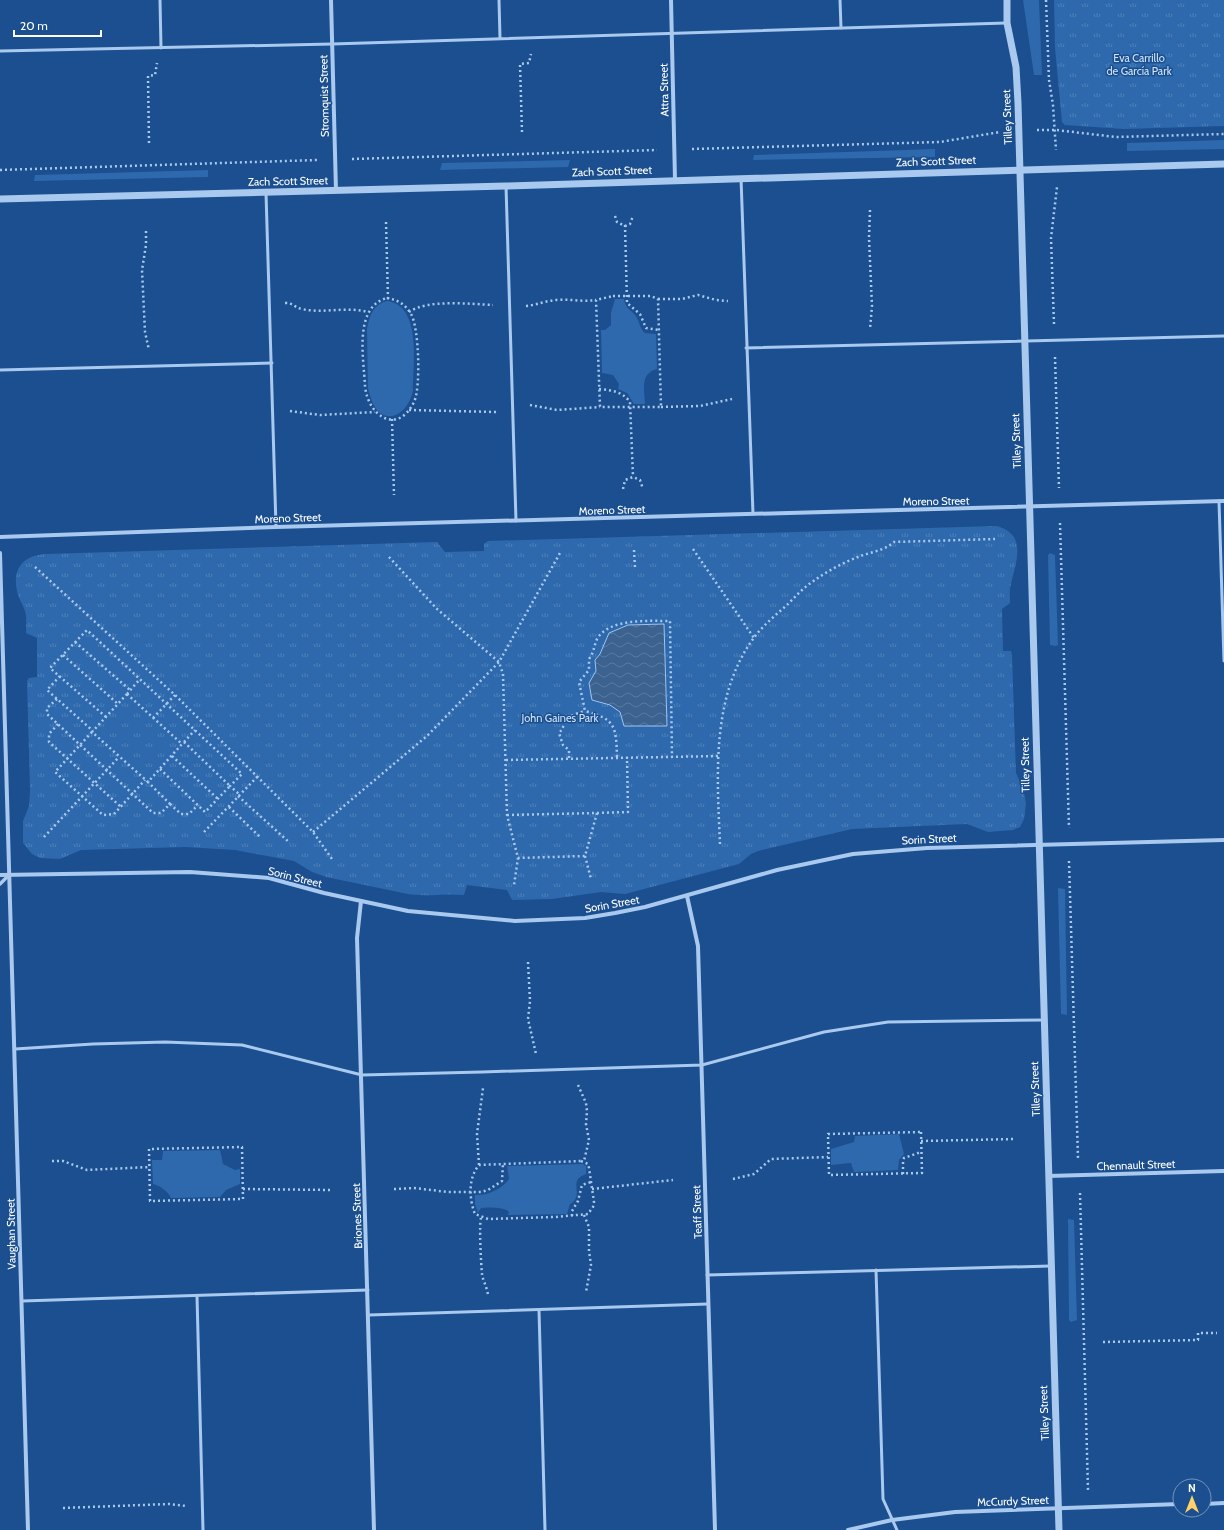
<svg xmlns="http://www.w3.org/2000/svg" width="1224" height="1530" font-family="Cabin,sans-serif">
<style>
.green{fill:#2e69ad}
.park{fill:url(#park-tufts)}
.water{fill:url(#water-waves);stroke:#9cc4f0}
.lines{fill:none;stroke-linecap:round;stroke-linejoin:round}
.path{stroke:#a9c9ee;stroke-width:2.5;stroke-dasharray:2 3;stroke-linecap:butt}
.service{stroke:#a9c9ee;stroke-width:3}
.pedestrian{stroke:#a9c9ee;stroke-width:3.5}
.minor{stroke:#a9c9ee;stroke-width:4}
.tertiary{stroke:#a9c9ee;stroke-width:7}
.labels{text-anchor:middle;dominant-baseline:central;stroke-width:3;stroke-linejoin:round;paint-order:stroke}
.park-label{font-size:11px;fill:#cfe3fa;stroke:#1b4f8f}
.street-label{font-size:11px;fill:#fff;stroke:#1b4f8f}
</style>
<defs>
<pattern id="park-tufts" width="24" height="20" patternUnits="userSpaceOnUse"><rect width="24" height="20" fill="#2e69ad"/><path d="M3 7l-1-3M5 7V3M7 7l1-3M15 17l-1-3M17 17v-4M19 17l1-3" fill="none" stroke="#4d80b9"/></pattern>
<pattern id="water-waves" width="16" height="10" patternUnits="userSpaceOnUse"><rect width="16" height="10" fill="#3c6290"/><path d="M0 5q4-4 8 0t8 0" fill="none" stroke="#597aa1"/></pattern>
</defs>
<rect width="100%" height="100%" fill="#1b4f8f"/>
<g class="green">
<polygon points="1023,0 1039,0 1042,75 1034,75"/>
<polygon points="1224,140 1224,149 1127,151 1127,143"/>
<polygon points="935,149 935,157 753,160 754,155"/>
<polygon points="570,160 568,167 440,170 442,163"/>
<polygon points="208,170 208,177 34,181 35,175"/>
<path d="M615,299H624C625,308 630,309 635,315C640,321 639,328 645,333L656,334L657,369C639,374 645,390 645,404H634L627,393L618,389L619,384L613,375L602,373L601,330H605L611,325V313Z"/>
<path d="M387,301C422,305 413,365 413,390C411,404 397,424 380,413C373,408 370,396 368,388L367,330C369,317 373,304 387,301Z"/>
<polygon points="1050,553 1055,555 1058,645 1056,646 1050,645 1048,555"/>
<polygon points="1058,888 1065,889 1067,1015 1061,1014"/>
<polygon points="899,1134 904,1154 899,1160 898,1170 854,1172 851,1163 831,1165 831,1149 854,1142 855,1136"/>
<path d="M220,1150L223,1164L235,1170L240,1169V1184L226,1190L220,1197L171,1198C169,1192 159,1185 153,1184L152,1160H162L163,1151Z"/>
<path d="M583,1164L586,1166V1174C566,1181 586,1195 570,1204L567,1214L508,1215L509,1212C505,1207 488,1207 481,1208L478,1213L475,1204V1195C487,1196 502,1189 509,1179L507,1166Z"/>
<polygon points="1068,1219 1074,1220 1077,1320 1071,1322 1069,1320"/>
</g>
<g class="park">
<polygon points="1054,0 1224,0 1224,126 1124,129 1065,125 1062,122 1055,48"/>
<path d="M996,526C1028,534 1016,561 1011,584C1009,590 1010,597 1010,603L1002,609L1003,651H1011L1012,655L1016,773L1023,789L1026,803L1024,819L1020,827L1013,830L988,832L967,824L852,829L758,851L751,854L739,864L625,894L601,892L552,899L512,900L507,890L467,885L464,895C445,893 427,897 408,894L326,877L312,872L294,861L235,850L185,847L81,850L60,859L40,858L32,854L23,843V821L29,806L30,791L27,681L29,678L37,677V638L26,633C26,626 27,618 25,611C23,604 18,598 17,591C12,568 24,555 46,554L437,542L445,552L484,551V544L488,541Z"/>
</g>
<polygon class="water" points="664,624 667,726 624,726 620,712 610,705 592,700 589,683 596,671 595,660 600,654 609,633 628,625"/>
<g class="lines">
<g class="path">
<polyline points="1046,0 1049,80 1053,105 1056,150"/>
<polyline points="1037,130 1056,130 1116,137 1224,134"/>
<polyline points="522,132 520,64 529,63 531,54"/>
<polyline points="149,143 148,76 155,75 157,63"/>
<polyline points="692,149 940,142 1000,132"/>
<polyline points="352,159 657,150"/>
<polyline points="0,170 317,160"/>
<polyline points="870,210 869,238 872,306 870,329"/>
<polyline points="615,216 617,222 625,226 630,224 633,216"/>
<polyline points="386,222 388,299"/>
<polyline points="625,225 627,303 640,314 646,328 659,330"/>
<polyline points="146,231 146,245 142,270 145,332 149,350"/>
<polygon points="613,296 651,296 658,299 661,407 600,407 596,300"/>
<path d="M387,298C398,300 405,304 411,314C419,327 421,388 414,402C398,435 368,417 365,386C364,360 353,307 387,298Z"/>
<polyline points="658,299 682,299 698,295 716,300 728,301"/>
<path d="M285,303C294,303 295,308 302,309C324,314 346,306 368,312"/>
<path d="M526,306C537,305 547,300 558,300C571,299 583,302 596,300"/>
<path d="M409,312C427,299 471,304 493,305"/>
<polyline points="1054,324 1051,238 1057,187"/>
<polyline points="1055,357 1059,488"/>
<path d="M599,389C612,390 623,392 630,402L633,477"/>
<polyline points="530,405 557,410 600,407"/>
<polyline points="661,407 700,406 732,399"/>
<polyline points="409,410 496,412"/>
<polyline points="290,411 320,415 375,412"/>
<polyline points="392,419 394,495"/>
<polyline points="623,489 625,480 633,477 640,480 643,489"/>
<polyline points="1060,523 1069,828"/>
<polyline points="693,549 754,638"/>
<polyline points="634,550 635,568"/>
<polyline points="389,557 437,609 499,662 503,674 507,815 518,858 514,885"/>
<polyline points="35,567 175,695 313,832 332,859"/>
<polyline points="75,642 130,690"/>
<polyline points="63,655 118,704"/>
<polyline points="60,676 47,690 93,731"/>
<polygon points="127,694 182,744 148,782 92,732"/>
<polyline points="127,694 140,679"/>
<polyline points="57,699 47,708 47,714 153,813 161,813 170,804 148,782"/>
<polyline points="106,717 50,668 87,630 242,774 230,786 240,795"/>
<polyline points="153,718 175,695"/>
<polyline points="58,724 49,734 49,742 121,807"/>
<polyline points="92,732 55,772 103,815 114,814 145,780"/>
<polyline points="184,742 195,730"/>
<polyline points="172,756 218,799"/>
<path d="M617,757C616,727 616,719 585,711L579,682L589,670V659C594,652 594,646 597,639C609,618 649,621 670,621L672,757"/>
<path d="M569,758V750L563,745L559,733C563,729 563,726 565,722C569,715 579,713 585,711"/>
<polyline points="506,760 718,756"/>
<polyline points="160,769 205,812 230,786 184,742"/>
<polyline points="238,796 290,843"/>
<polyline points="170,804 181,814 189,814 198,805"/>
<polyline points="229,807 261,838"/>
<polyline points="597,813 628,812 627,757"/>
<polyline points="507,815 597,813 585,856 518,858"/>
<polyline points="204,832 258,776"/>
<polyline points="313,832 427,736 499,662 560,553"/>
<polyline points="44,837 119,757"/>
<path d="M720,844C717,776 711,697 753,639C762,626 776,615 788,604C796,596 803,588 812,582C826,572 842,563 858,557C870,552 884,551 894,542L995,539"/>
<polyline points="585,856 591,879"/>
<polyline points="1069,861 1078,1158"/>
<polyline points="528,962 530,1001 528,1019 536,1054"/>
<polyline points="578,1085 586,1103 587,1111 586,1124 589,1140 584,1161"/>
<polygon points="921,1132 922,1173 829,1175 828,1134"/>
<polyline points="921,1141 1014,1139"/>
<polygon points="242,1147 243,1199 150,1201 149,1149"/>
<polyline points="52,1161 63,1161 87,1170 150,1167"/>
<path d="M581,1161L588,1164L589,1168L594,1202L593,1207L588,1214L555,1217L488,1219L475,1214C469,1199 468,1178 479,1165Z"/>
<polyline points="479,1165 477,1134 483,1088"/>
<polyline points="903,1174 903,1161 904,1158 921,1152"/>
<polyline points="733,1179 754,1174 771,1159 828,1157"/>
<polyline points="243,1189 333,1190"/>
<polyline points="394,1189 414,1188 448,1192 481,1192 488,1190 502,1181 503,1163"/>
<polyline points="592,1189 673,1180"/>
<polyline points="1080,1193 1088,1490"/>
<polyline points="584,1215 589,1227 589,1251 591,1265 586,1292"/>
<polyline points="572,1216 572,1211 578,1201 582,1185 591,1182"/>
<path d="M481,1218C479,1225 481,1264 482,1274C483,1281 487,1287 488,1295"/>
<polyline points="1103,1342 1198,1340 1198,1333 1217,1333"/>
<polyline points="63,1508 169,1504 186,1506"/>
</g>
<g class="service">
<polyline points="160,0 161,48"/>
<polyline points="499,0 500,38"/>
<polyline points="840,0 841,28"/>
<polyline points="0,51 332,44 1006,23"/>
<polyline points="741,178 753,514"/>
<polyline points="506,186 516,521"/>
<polyline points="266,193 276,527"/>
<polyline points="746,348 1224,336"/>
<polyline points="0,370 272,363"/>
<polyline points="1219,501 1224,661"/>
<polyline points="15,1049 93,1044 165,1042 242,1045 362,1075 482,1072 702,1065 824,1032 888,1022 1044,1020"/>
<polyline points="876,1270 883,1499 897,1530"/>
<polyline points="707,1275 1050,1266"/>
<polyline points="197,1296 203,1530"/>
<polyline points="22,1301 368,1290"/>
<polyline points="539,1310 545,1530"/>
<polyline points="369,1315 708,1304"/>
</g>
<polyline class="pedestrian" points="0,884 9,875"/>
<g class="minor">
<polyline points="331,0 336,191"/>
<polyline points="671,0 675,180"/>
<polyline points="0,537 276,527 1224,501"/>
<polyline points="0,553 28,1530"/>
<polyline points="0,875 190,872 269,878 324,893 408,911 515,921 585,918 615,913 645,907 777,870 853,854 927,848 1224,840"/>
<polyline points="687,896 698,946 715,1530"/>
<polyline points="361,901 357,938 374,1530"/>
<polyline points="1048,1176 1224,1171"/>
<polyline points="1204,1504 1224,1503"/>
<polyline points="848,1530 892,1520 955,1512 1180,1504"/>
</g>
<g class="tertiary">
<polyline points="1007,0 1007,23 1016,67 1018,103 1059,1530"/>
<polyline points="0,199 506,186 1224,164"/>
</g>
</g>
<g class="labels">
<g class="park-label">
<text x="1139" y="58">Eva Carrillo<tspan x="1139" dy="13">de García Park</tspan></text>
<text x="560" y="718">John Gaines Park</text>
</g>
<g class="street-label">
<text transform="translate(664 90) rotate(-91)">Attra Street</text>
<text transform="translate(324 96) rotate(-91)">Stromquist Street</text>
<text transform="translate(1007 117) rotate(-92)">Tilley Street</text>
<text transform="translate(936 161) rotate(-2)">Zach Scott Street</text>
<text transform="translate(612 171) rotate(-2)">Zach Scott Street</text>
<text transform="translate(288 181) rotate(-1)">Zach Scott Street</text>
<text transform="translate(1016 441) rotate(-92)">Tilley Street</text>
<text transform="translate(936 501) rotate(-1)">Moreno Street</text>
<text transform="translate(612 510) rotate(-2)">Moreno Street</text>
<text transform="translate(288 518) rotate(-2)">Moreno Street</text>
<text transform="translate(1025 765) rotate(-91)">Tilley Street</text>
<text transform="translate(929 839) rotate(-3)">Sorin Street</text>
<text transform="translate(295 877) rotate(14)">Sorin Street</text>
<text transform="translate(612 904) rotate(-10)">Sorin Street</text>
<text transform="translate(1035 1089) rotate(-92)">Tilley Street</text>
<text transform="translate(1136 1165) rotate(-2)">Chennault Street</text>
<text transform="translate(697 1212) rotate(-92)">Teaff Street</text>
<text transform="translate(357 1216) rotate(-92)">Briones Street</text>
<text transform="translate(11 1234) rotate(-91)">Vaughan Street</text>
<text transform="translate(1044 1413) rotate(-92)">Tilley Street</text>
<text transform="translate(1013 1501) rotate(-2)">McCurdy Street</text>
</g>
</g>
<g transform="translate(1192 1498)"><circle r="19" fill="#1b4f8f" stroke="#7695bc"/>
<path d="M0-3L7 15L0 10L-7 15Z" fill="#ffd166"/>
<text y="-6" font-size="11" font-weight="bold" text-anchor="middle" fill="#ffffff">N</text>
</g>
<path d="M14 30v6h87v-6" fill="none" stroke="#ffffff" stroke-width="2"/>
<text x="20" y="30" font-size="12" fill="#ffffff" stroke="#1b4f8f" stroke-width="3" paint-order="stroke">20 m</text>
</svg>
